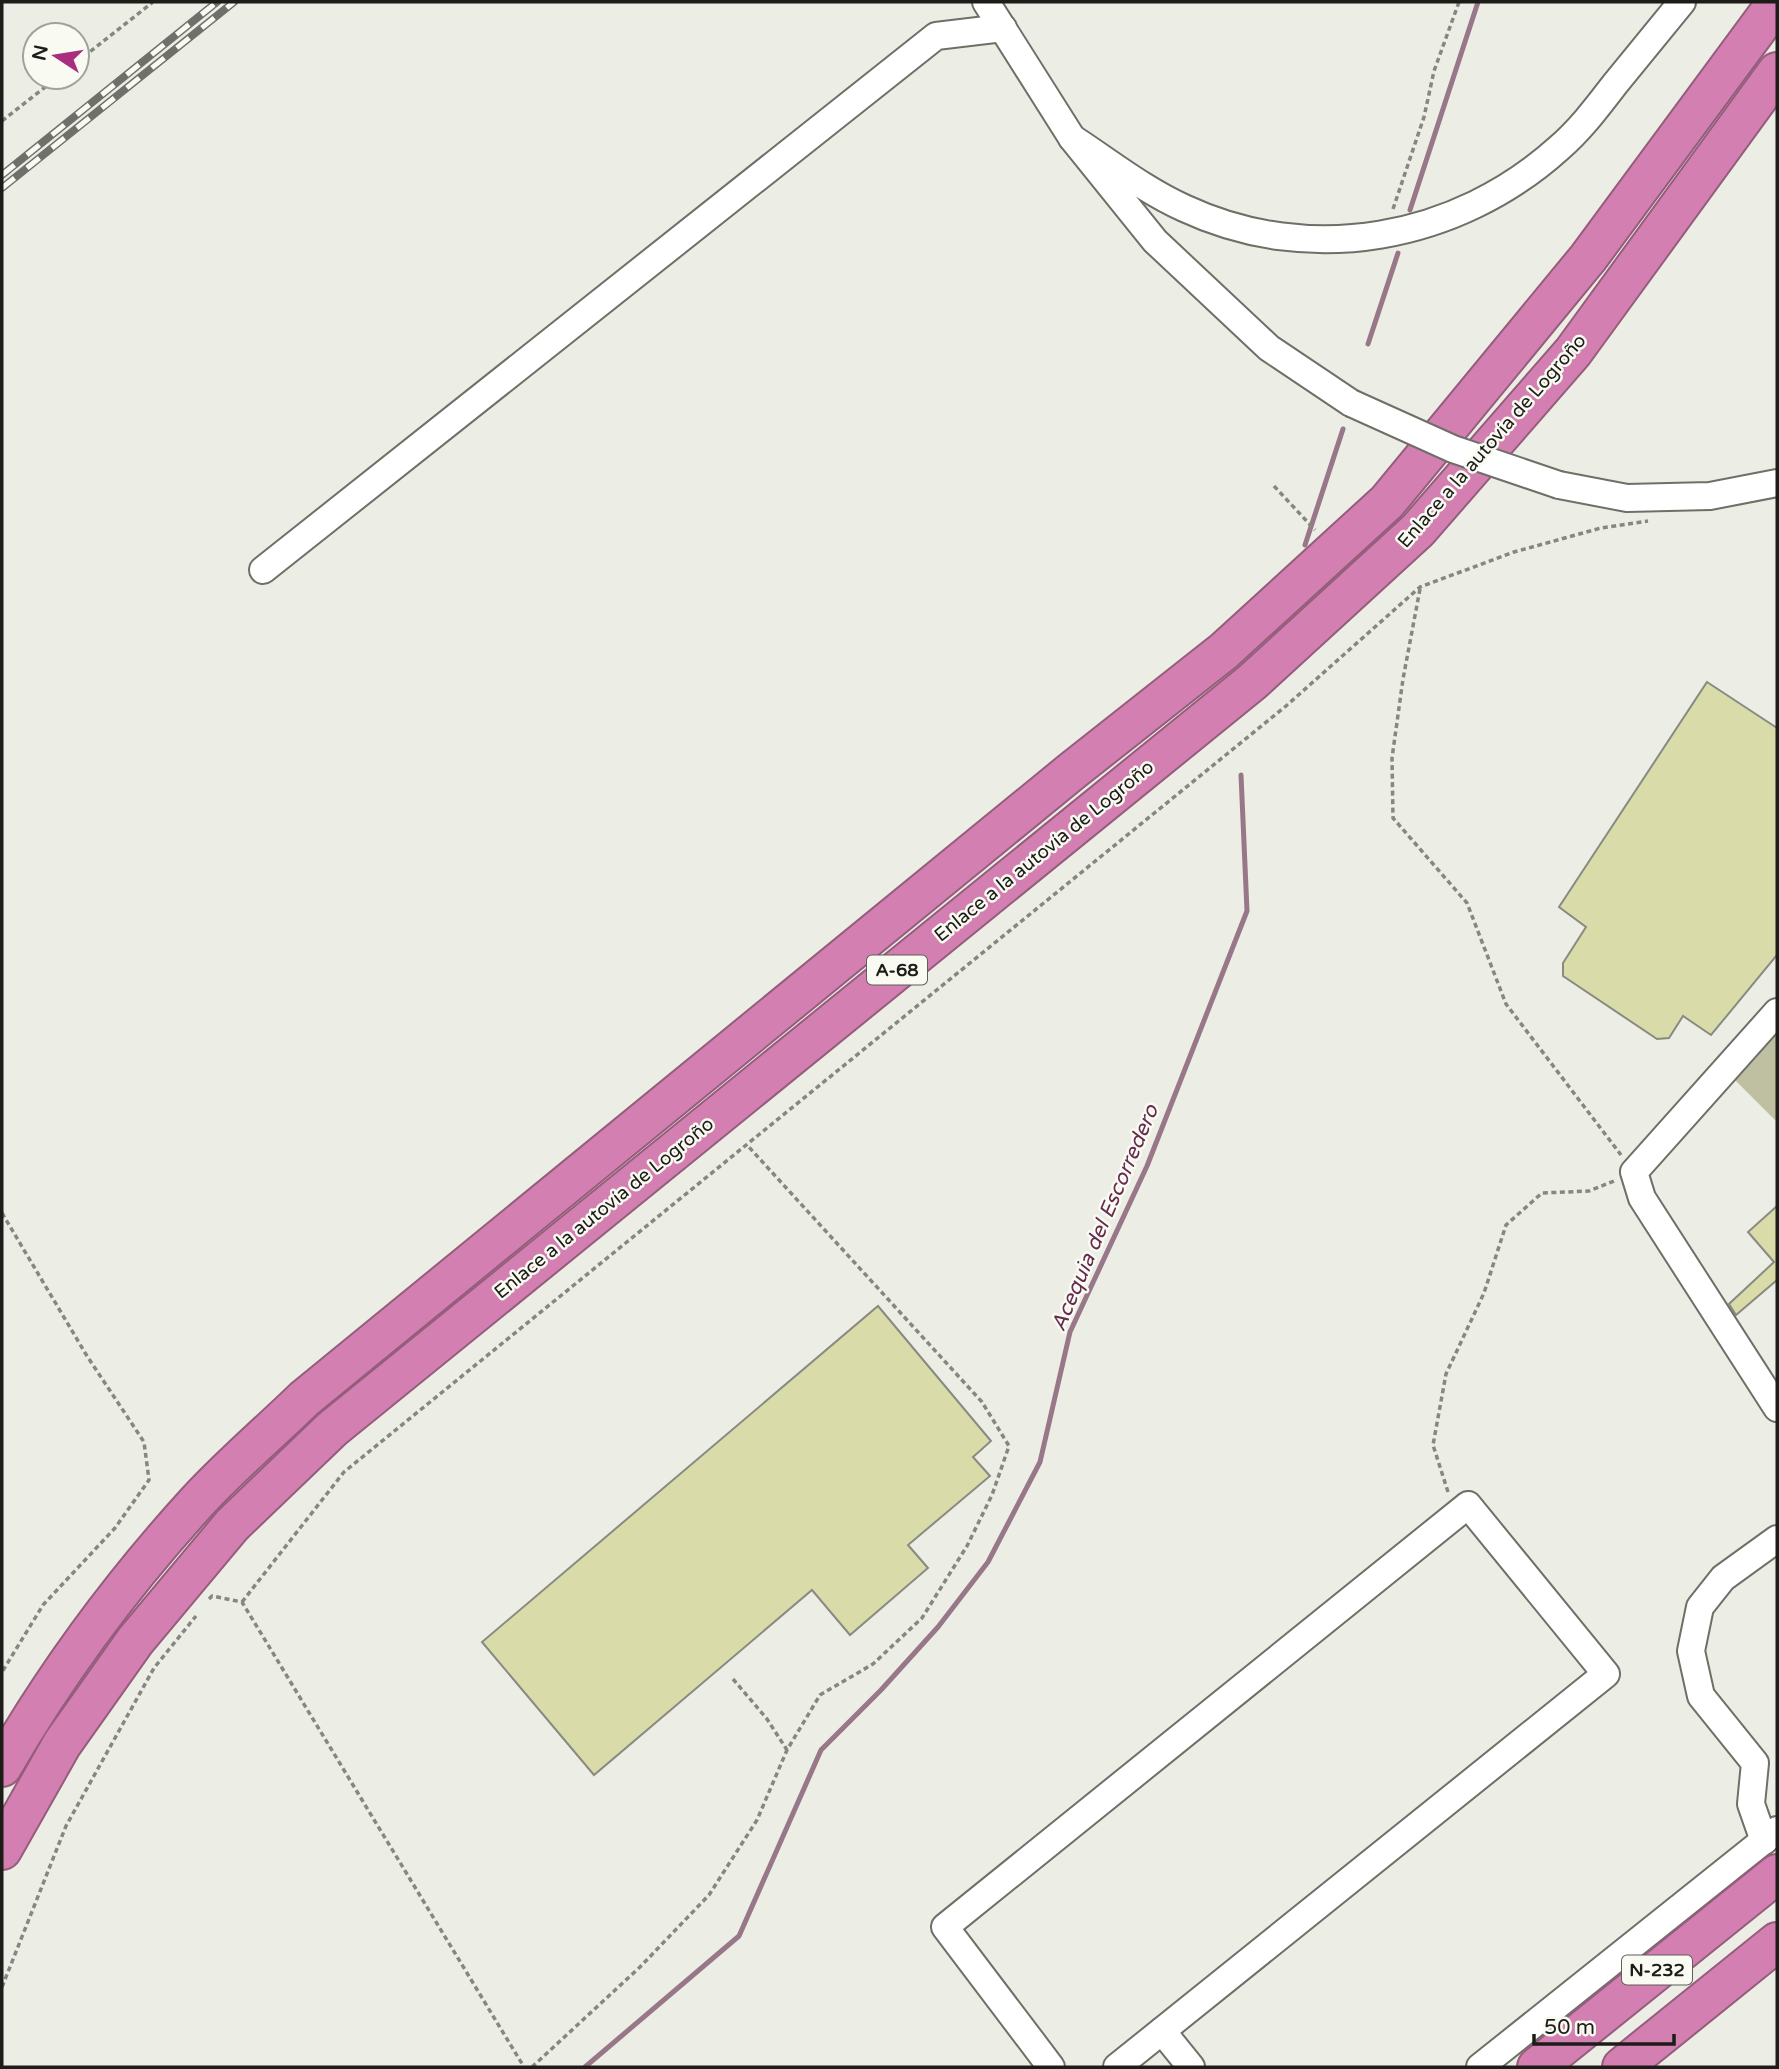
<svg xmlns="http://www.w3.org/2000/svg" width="1779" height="2069" font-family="'Varela Round',sans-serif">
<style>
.green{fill:#bfc0a2}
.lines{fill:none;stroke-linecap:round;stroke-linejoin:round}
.stream{stroke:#987788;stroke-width:5}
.building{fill:#d9dca8;stroke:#898a82;stroke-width:2}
.minor-casing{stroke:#6f6f68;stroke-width:30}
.highway-casing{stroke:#945d7c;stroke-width:42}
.path{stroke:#868780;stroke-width:3.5;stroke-dasharray:5 3.5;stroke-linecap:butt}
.minor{stroke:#fff;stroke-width:26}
.highway{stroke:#d47fb1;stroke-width:38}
.rail-casing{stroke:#6f706a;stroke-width:8}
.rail{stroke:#f9faf1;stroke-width:5;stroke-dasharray:16;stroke-linecap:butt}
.minor-bridge-casing{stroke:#6f6f68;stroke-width:30;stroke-linecap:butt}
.minor-bridge{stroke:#fff;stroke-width:26}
.labels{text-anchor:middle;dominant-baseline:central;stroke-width:5;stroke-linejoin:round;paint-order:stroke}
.shield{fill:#f9faf1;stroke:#5e5f5a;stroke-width:2}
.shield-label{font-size:18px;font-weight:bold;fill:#1c1d19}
.street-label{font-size:19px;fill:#1c1d19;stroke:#f9faf1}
.water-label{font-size:21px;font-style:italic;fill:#652a4f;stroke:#f9faf1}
</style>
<rect width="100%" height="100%" fill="#ecede4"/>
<polygon class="green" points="1777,1023 1777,1122 1728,1073"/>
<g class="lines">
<g class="stream">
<polyline points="1410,210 1478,2"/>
<polyline points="1368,344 1398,253"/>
<polyline points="1305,545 1343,429"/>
<polyline points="585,2067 739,1936 821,1750 881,1690 938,1627 988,1562 1040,1462 1070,1332 1147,1166 1247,911 1241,775"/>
</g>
</g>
<g class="building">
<polygon points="1707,682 1777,728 1777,955 1711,1035 1683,1016 1669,1038 1657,1039 1563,976 1563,963 1586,927 1559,907"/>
<polygon points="1777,1206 1777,1280 1736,1315 1729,1304 1774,1262 1748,1232"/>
<polygon points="878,1306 991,1441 973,1457 990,1476 908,1545 928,1568 850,1635 812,1590 594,1775 482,1642"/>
</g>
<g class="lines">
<defs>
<g id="minor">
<polyline points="986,2 1072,138 1155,241 1269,348 1351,403"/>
<path d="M1072,138C1109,162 1144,190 1184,208C1310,267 1457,240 1559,148C1581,129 1598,106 1615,84C1637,57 1660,29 1682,2"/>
<polyline points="1559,485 1627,498 1710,496 1777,483"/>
<polyline points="263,570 936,36 1003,28"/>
<polyline points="1777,1012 1634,1172 1642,1198 1777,1408"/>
<polyline points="1764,1841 1751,1804 1755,1763 1701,1696 1691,1651 1700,1607 1723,1578 1777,1539"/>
<polyline points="1162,2031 1191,2067"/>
<polyline points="1051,2067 945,1927 1468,1505 1606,1674 1117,2067"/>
<polyline points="1480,2067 1777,1830"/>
</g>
<g id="highway">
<path d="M2,1767C57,1672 123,1583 197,1502C230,1466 269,1433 304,1399L1072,771L1224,651L1387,502L1588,258L1777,2"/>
<polyline points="2,1850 62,1744 135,1641 232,1525 332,1429 1252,682 1418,530 1573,352 1777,72"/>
<polyline points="1537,2067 1777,1874"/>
<polyline points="1622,2067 1777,1942"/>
</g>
</defs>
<use href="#minor" class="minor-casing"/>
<use href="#highway" class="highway-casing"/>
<g class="path">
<polyline points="77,62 153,2"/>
<polyline points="2,121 58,77"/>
<polyline points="1393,209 1424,117 1434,71 1459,2"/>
<polyline points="1274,486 1315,530"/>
<polyline points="1420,589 1403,679 1392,758 1393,818 1467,903 1506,1004 1621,1155"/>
<polyline points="2,1213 87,1356 144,1442 149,1480 115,1528 43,1605 2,1672"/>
<polyline points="1448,1492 1433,1445 1446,1374 1484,1293 1506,1225 1542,1193 1589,1191 1614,1181"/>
<polyline points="209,1599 212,1596 242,1602 524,2067"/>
<polyline points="242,1602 344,1472 1286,706 1420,587 1514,552 1601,528 1648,521"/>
<polyline points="733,1679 767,1719 787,1750"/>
<polyline points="2,1987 66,1826 154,1668 196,1616"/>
<polyline points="532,2067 640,1967 709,1895 757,1820 787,1750 820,1695 873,1664 922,1618 967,1546 992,1495 1009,1446 982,1402 747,1145"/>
</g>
<use href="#minor" class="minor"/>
<use href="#highway" class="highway"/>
<defs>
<g id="rail">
<polyline points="2,175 217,2"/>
<polyline points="2,188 234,2"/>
</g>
</defs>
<use href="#rail" class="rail-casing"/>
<use href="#rail" class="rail"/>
<defs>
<polyline id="minor-bridge" points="1351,403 1453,449 1559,485"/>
</defs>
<use href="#minor-bridge" class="minor-bridge-casing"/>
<use href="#minor-bridge" class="minor-bridge"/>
</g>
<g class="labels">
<g class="shield">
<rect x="867" y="955.5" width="60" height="29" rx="5"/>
<rect x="1622" y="1955.5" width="70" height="29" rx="5"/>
</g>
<g class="shield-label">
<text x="897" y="970">A-68</text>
<text x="1657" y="1970">N-232</text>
</g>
<g class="street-label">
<text transform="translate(1492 441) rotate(-49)">Enlace a la autovía de Logroño</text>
<text transform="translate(1044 851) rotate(-39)">Enlace a la autovía de Logroño</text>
<text transform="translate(604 1208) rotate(-39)">Enlace a la autovía de Logroño</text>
</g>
<g class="water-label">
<text transform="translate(1105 1218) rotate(-67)">Acequia del Escorredero</text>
</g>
</g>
<rect width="1779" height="2069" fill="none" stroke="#1c1d19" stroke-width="7"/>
<g transform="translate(56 56) rotate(282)"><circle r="33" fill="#f9faf1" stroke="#a1a29b" stroke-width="2"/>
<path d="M0-5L12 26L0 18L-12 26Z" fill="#a92e80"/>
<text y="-10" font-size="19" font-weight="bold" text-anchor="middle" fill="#1c1d19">N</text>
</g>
<path d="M1534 2034v10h140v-10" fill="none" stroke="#1c1d19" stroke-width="3.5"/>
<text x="1544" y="2034" font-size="21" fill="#1c1d19" stroke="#f9faf1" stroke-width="5" paint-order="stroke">50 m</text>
</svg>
